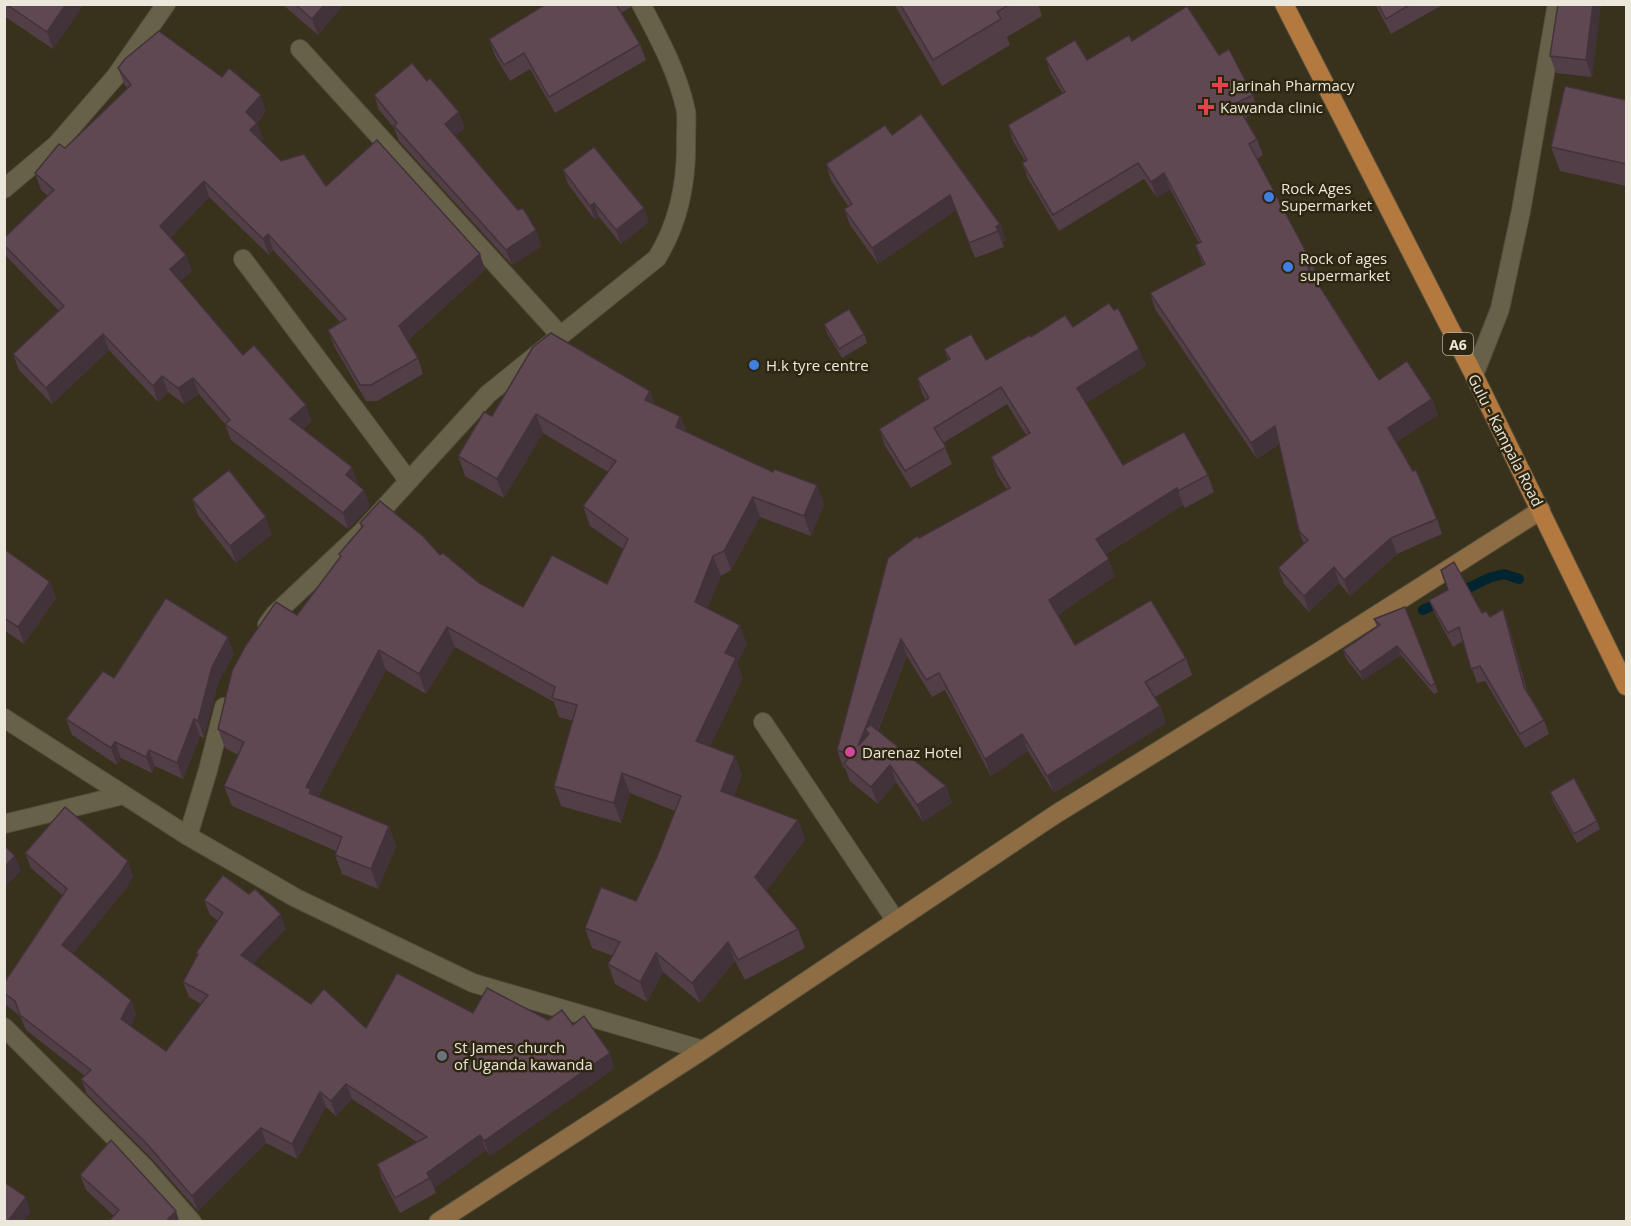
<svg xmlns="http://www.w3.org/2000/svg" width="1631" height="1226" font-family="'Open Sans',sans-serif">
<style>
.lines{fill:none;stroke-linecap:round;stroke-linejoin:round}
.stream{stroke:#002530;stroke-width:10}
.lane-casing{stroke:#544f3c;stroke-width:20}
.street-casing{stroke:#544f3c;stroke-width:20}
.secondary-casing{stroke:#544f3c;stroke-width:20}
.primary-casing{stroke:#544f3c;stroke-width:20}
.lane{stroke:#68614a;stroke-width:18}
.street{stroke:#68614a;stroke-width:18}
.secondary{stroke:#8e6d44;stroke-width:18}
.primary{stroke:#b4793f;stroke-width:18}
.wall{fill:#523e47}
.shaded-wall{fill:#423239}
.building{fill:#5f4852;stroke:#423239;stroke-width:1.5}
.health-dot{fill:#e0444e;stroke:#2d2712;stroke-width:2}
.shop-dot{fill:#3f7fe0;stroke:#2d2712;stroke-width:2}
.hotel-dot{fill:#d1479c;stroke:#2d2712;stroke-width:2}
.worship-dot{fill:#6b7280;stroke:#2d2712;stroke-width:2}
.labels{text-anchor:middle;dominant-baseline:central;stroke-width:5;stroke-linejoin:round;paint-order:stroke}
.shield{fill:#2d2712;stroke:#b2ad9e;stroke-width:1.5}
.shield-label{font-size:14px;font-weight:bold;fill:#ebe7da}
.poi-label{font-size:15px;fill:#ebe7da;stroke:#2d2712;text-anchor:start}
.street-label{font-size:15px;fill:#ebe7da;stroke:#2d2712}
</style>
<rect width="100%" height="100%" fill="#38311c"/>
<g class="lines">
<polyline class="stream" points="1423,610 1489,578 1504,574 1519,579"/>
<defs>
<polyline id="lane" points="763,722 896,921"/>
<g id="street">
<polyline points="300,49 560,335"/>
<polyline points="4,189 57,144 116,76 166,4"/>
<polyline points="243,259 408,480"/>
<polyline points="1474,375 1500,309 1521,211 1557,4"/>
<path d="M267,625L275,614L362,532L488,394L657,258C679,222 687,181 686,139C686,130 687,120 686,111C678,73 659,38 641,4"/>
<polyline points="4,718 188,836 296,898 473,983 703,1050"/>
<polyline points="4,824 123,795"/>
<polyline points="188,836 208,770 224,707"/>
<polyline points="4,1027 144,1167 192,1222"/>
</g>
<polyline id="secondary" points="438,1222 703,1050 1056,814 1323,649 1541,510"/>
<polyline id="primary" points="1284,4 1474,375 1626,686"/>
</defs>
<use href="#lane" class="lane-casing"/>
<use href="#street" class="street-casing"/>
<use href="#secondary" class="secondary-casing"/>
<use href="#primary" class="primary-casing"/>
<use href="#lane" class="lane"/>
<use href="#street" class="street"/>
<use href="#secondary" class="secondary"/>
<use href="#primary" class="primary"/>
</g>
<g class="wall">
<polygon points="4,4 84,4 53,49 4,16"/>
<polygon points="282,4 344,4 318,35"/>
<polygon points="546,4 631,4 631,7 621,13 640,44 646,60 555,113 530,69 510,81 495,56 489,39"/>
<polygon points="894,4 1038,4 1042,16 1007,37 1010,45 942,86"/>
<polygon points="1375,4 1444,4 1391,34"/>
<polygon points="1558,4 1601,4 1592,77 1556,73 1550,56"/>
<polygon points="1132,41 1219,55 1253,95 1258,111 1245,118 1257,139 1263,155 1257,159 1313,265 1319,281 1317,282 1379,380 1432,399 1438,415 1396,442 1437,519 1442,534 1397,554 1350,596 1339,583 1309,612 1284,584 1278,568 1304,544 1299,531 1279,444 1257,459 1155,309 1150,293 1203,265 1195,245 1199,243 1170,189 1157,198 1144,179 1059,231 1028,179 1022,163 1025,161 1013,141 1008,125 1063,94 1051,74 1045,58 1087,60"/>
<polygon points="118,68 266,111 257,123 263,139 261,141 281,161 326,186 480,254 485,270 408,340 418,358 423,374 377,401 366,401 334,346 328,330 340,322 273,250 269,255 209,197 170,238 192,271 180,281 243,355 312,421 303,429 358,483 357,484 364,490 370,506 348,529 231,440 225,424 199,394 184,404 168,392 158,402 109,350 52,404 19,370 13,354 59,311 7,257 4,252 4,238 48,196 41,190 35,173 65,148 127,88 124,84"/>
<polygon points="374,95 465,128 455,136 518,210 542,246 512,265 399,141 394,128 379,110"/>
<polygon points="1626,100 1626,186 1560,171 1551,147"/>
<polygon points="892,135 1000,224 1006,240 1002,242 1004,247 975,258 956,210 878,264 850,225 844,209 848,206 831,180 826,164"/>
<polygon points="563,170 649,222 621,244 599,217 595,220 568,184"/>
<polygon points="824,324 864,334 867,343 842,358 827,333"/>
<polygon points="1073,327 1139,349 1146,366 1086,403 1123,465 1208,475 1214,492 1185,508 1183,505 1106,554 1115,576 1058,615 1075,645 1186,658 1192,675 1155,697 1160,706 1166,723 1054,793 1028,751 991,776 945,690 932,697 907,656 878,731 946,786 952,803 923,822 896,782 878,804 850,781 845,768 843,767 837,750 919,538 1007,490 997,474 991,457 1026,435 1007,404 943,443 952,464 911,488 885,446 879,429 926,400 923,395 917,378 948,360 944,349 986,360 1031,337"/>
<polygon points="650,391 655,405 680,416 686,431 824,504 811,536 760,517 731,570 721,576 707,608 747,644 737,663 743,678 710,746 735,756 742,775 734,796 798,820 805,840 766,891 798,929 805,948 745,980 735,961 700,1003 663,972 647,1002 615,984 608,964 613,956 592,948 585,928 636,901 657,857 675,811 630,793 621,823 561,806 554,786 573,721 559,717 554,702 455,647 426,694 386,670 318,797 389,826 396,846 378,889 342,874 335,855 336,851 232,806 224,786 238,755 225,748 218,729 297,615 340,557 339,554 361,528 360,523 440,555 479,583 523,607 607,584 623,549 590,526 583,506 608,472 543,433 504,498 465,476 458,456 492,416"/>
<polygon points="192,499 272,534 236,563 198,515"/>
<polygon points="4,549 50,582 56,598 24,644 4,630"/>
<polygon points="1429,600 1482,613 1490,617 1503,609 1508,623 1527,690 1544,720 1549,734 1525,748 1485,681 1477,683 1463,641 1453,647 1435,614"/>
<polygon points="1405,607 1438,692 1434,694 1401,655 1363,680 1346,659 1343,650 1377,627 1374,619"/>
<polygon points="234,653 218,683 204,738 200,736 183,779 155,766 152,773 121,758 117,765 72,735 66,719 114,678"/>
<polygon points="1550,792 1597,821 1600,829 1577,843 1553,801"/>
<polygon points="25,853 128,861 133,876 125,890 73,953 131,1000 136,1015 131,1026 166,1051 201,1004 189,997 183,982 197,956 196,953 218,921 210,915 204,900 286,929 253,963 311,1004 366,1028 473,1013 548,1020 573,1025 615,1068 490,1156 486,1150 434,1188 436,1193 400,1213 382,1179 377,1164 417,1142 352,1099 336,1116 326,1107 297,1159 266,1143 198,1211 152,1159 87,1094 81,1079 85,1076 26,1030 20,1016 6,1005 4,1002 4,983 62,895 31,868"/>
<polygon points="80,1175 179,1221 114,1216 86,1190"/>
</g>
<g class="shaded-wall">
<polygon points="66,4 84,4 53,49 47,32"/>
<polygon points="325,4 344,4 318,35 312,19"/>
<polygon points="1593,4 1601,4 1592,77 1586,60"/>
<polygon points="261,95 266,111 252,128 246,112"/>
<polygon points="459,112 465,128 451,140 445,124"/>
<polygon points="257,123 263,139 256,147 250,130"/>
<polygon points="1164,173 1170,189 1157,198 1151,182"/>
<polygon points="204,181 209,197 166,242 160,226"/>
<polygon points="950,195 956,210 878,264 872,248"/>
<polygon points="594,203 599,217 595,220 590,206"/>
<polygon points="644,208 649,222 621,244 616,230"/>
<polygon points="1000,224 1006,240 1002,242 996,227"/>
<polygon points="536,230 542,246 512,265 506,250"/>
<polygon points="268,234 273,250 269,255 263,239"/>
<polygon points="480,254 485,270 405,342 399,326"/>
<polygon points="186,255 192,271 176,285 170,269"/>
<polygon points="103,334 109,350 52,404 46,388"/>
<polygon points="1139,349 1146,366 1083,405 1077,388"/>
<polygon points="162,376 168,392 158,402 153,386"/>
<polygon points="193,378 199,394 184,404 178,388"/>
<polygon points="650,391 657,411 645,400"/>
<polygon points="1432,399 1438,415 1394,444 1388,428"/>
<polygon points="306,405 312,421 296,435 290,419"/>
<polygon points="536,414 543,433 504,498 497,479"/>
<polygon points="680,416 687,436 676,427"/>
<polygon points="1275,426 1281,442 1257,459 1251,443"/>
<polygon points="352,467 358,483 352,491 346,475"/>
<polygon points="817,485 824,504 811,536 804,516"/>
<polygon points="1177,488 1183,505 1102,556 1096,539"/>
<polygon points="364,490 370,506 348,529 343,513"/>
<polygon points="753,497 760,517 731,570 724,551"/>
<polygon points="266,517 272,534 236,563 230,546"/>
<polygon points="1391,538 1397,554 1350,596 1344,580"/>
<polygon points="713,556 721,576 702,622 695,602"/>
<polygon points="1109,559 1115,576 1055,617 1049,600"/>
<polygon points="1334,567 1339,583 1309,612 1304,596"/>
<polygon points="50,582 56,598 24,644 18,627"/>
<polygon points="1503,609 1508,623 1529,701 1524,687"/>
<polygon points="740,625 747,644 737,663 743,678 703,760 696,741 725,653"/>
<polygon points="447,627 455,647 426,694 419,674"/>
<polygon points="228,637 234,653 218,683 204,738 198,721 212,667"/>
<polygon points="901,639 907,656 872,744 869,734 865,729 872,746 858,746"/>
<polygon points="1397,646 1401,655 1363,680 1360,672"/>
<polygon points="379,650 386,670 315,802 306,787"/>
<polygon points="1160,706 1166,723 1054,793 1047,776"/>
<polygon points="194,719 200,736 183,779 177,763"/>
<polygon points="1022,734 1028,751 991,776 985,759"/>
<polygon points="115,742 121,758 117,765 111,748"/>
<polygon points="149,750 155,766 152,773 146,757"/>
<polygon points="735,756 742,775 728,811 721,791"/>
<polygon points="890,765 896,782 878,804 871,787"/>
<polygon points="622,773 630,793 621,823 614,803"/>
<polygon points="946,786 952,803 923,822 917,805"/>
<polygon points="798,820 805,840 762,897 755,877"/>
<polygon points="389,826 396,846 378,889 371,869"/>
<polygon points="15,856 21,871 4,888 4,867"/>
<polygon points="128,861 133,876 125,890 68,960 62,945"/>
<polygon points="281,914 286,929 247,970 241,955"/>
<polygon points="728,942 735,961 700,1003 692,983"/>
<polygon points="656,953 663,972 647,1002 640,982"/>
<polygon points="131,1000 136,1015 127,1034 121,1019"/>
<polygon points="610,1053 615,1068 490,1156 484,1141"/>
<polygon points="346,1084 352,1099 336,1116 331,1101"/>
<polygon points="320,1092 326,1107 297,1159 292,1144"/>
<polygon points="261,1128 266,1143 198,1211 192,1196"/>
<polygon points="480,1135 486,1150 434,1188 427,1173"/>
<polygon points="26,1197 31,1212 24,1221 8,1221"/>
<polygon points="176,1211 179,1221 166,1221"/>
</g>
<g class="building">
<polygon points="6,4 66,4 47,32"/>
<polygon points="295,4 325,4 312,19"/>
<polygon points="546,4 616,4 640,44 549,97 524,53 504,65 489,39"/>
<polygon points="900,4 1010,4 997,12 1001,19 933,60"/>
<polygon points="1378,4 1411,4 1386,19"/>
<polygon points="1558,4 1593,4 1586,60 1550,56"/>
<polygon points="1187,6 1219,55 1229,49 1253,95 1236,103 1257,139 1249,144 1313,265 1308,268 1379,380 1407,361 1432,399 1388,428 1413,471 1416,470 1437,519 1391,538 1344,580 1334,567 1304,596 1278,568 1308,540 1299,531 1275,426 1251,443 1150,293 1205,264 1195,245 1201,242 1164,173 1151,182 1138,163 1053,215 1022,163 1027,160 1008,125 1065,92 1045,58 1075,40 1087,60 1129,35 1132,41"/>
<polygon points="159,31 222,77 229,68 261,95 246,112 257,123 250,130 281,161 304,154 326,186 377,140 480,254 399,326 418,358 371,385 360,385 328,330 346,319 268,234 263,239 204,181 160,226 186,255 170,269 243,355 254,345 306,405 290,419 352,467 346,475 364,490 343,513 225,424 230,420 193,378 178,388 162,376 153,386 103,334 46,388 13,354 64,306 4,245 4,238 54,190 35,173 59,144 65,148 131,85 118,68 125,59"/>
<polygon points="412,63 427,81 430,78 459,112 445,124 518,210 523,208 536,230 506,250 394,126 397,123 374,95"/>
<polygon points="1565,86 1626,100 1626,164 1551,147"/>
<polygon points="921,114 1000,224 996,227 998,231 969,243 950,195 872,248 844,209 852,204 826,164 885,125 892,135"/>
<polygon points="594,147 644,208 616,230 594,203 590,206 563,170"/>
<polygon points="1109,303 1114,310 1118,308 1139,349 1077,388 1123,465 1184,432 1208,475 1178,491 1177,488 1096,539 1109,559 1049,600 1075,645 1151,600 1186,658 1145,682 1160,706 1047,776 1022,734 985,759 939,673 926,680 901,639 858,746 869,734 865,729 871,725 946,786 917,805 890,765 871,787 844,764 851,755 837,750 888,558 917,536 919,538 1010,488 991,457 1030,433 1001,387 934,428 946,447 905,471 879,429 929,398 917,378 950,359 944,349 971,334 986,360 1030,335 1031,337 1065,315 1073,327"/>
<polygon points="849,309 864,334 839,349 824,324"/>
<polygon points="551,333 650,391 645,400 680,416 676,427 773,472 774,469 817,485 804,516 753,497 724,551 713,556 695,602 740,625 725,653 736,658 696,741 735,756 721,791 798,820 755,877 798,929 738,960 728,942 692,983 656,953 640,982 608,964 620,942 585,928 601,887 636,901 657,857 681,796 622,773 614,803 554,786 577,705 552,698 555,687 447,627 419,674 379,650 306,787 311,789 309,793 389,826 371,869 335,855 342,837 224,786 244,742 218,729 232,671 246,645 276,602 297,615 341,556 339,554 363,526 360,523 380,501 424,537 440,555 443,553 479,583 523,607 552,555 607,584 628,539 583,506 616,461 536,414 497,479 458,456 484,412 492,416 533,347"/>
<polygon points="229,470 266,517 230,546 192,499"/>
<polygon points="4,549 50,582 18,627 4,618"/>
<polygon points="1454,562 1482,613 1486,611 1490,617 1503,609 1524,687 1544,720 1520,734 1480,666 1471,669 1459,627 1448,633 1429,600 1448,590 1441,570"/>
<polygon points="166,598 228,637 212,667 198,721 194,719 177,763 149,750 146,757 115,742 111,748 66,719 103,671 114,678"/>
<polygon points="1405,607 1435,683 1431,686 1397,646 1360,672 1343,650 1380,625 1374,619"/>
<polygon points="1574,778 1597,821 1574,834 1550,792"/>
<polygon points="65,807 128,861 119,875 62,945 131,1000 121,1019 166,1051 208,995 183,982 198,954 196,953 223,913 204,900 223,875 249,894 255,889 281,914 241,955 311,1004 324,989 366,1028 397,973 473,1013 487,988 548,1020 562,1010 573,1025 584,1016 610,1053 484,1141 480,1135 427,1173 430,1178 395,1198 377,1164 427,1137 346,1084 331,1101 320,1092 292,1144 261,1128 192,1196 147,1144 81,1079 91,1070 20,1015 15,1001 4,993 4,983 67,889 25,853"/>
<polygon points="4,845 15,856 4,867"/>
<polygon points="111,1140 176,1211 166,1221 109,1221 119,1210 80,1175"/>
<polygon points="4,1182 26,1197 8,1221 4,1221"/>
</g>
<g class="health-dot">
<path d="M1217 76h6v6h6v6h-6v6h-6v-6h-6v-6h6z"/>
<path d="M1203 98h6v6h6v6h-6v6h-6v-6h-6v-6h6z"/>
</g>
<g class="shop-dot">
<circle cx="1269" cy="197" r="6"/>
<circle cx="1288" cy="267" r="6"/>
<circle cx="754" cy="365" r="6"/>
</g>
<circle class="hotel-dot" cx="850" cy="752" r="6"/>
<circle class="worship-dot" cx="442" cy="1056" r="6"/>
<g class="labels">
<rect class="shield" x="1443" y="333" width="30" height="22" rx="4.5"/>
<g class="shield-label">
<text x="1458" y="344">A6</text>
</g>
<g class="poi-label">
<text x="1232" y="85">Jarinah Pharmacy</text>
<text x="1220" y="107">Kawanda clinic</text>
<text x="1281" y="188">Rock Ages<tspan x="1281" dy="17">Supermarket</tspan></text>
<text x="1300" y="258">Rock of ages<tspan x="1300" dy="17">supermarket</tspan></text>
<text x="766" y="365">H.k tyre centre</text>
<text x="862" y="752">Darenaz Hotel</text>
<text x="454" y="1047">St James church<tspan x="454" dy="17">of Uganda kawanda</tspan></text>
</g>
<g class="street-label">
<text transform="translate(1506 440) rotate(63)">Gulu - Kampala Road</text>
</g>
</g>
<rect width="1631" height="1226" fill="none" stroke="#ebe7da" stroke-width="12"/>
</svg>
